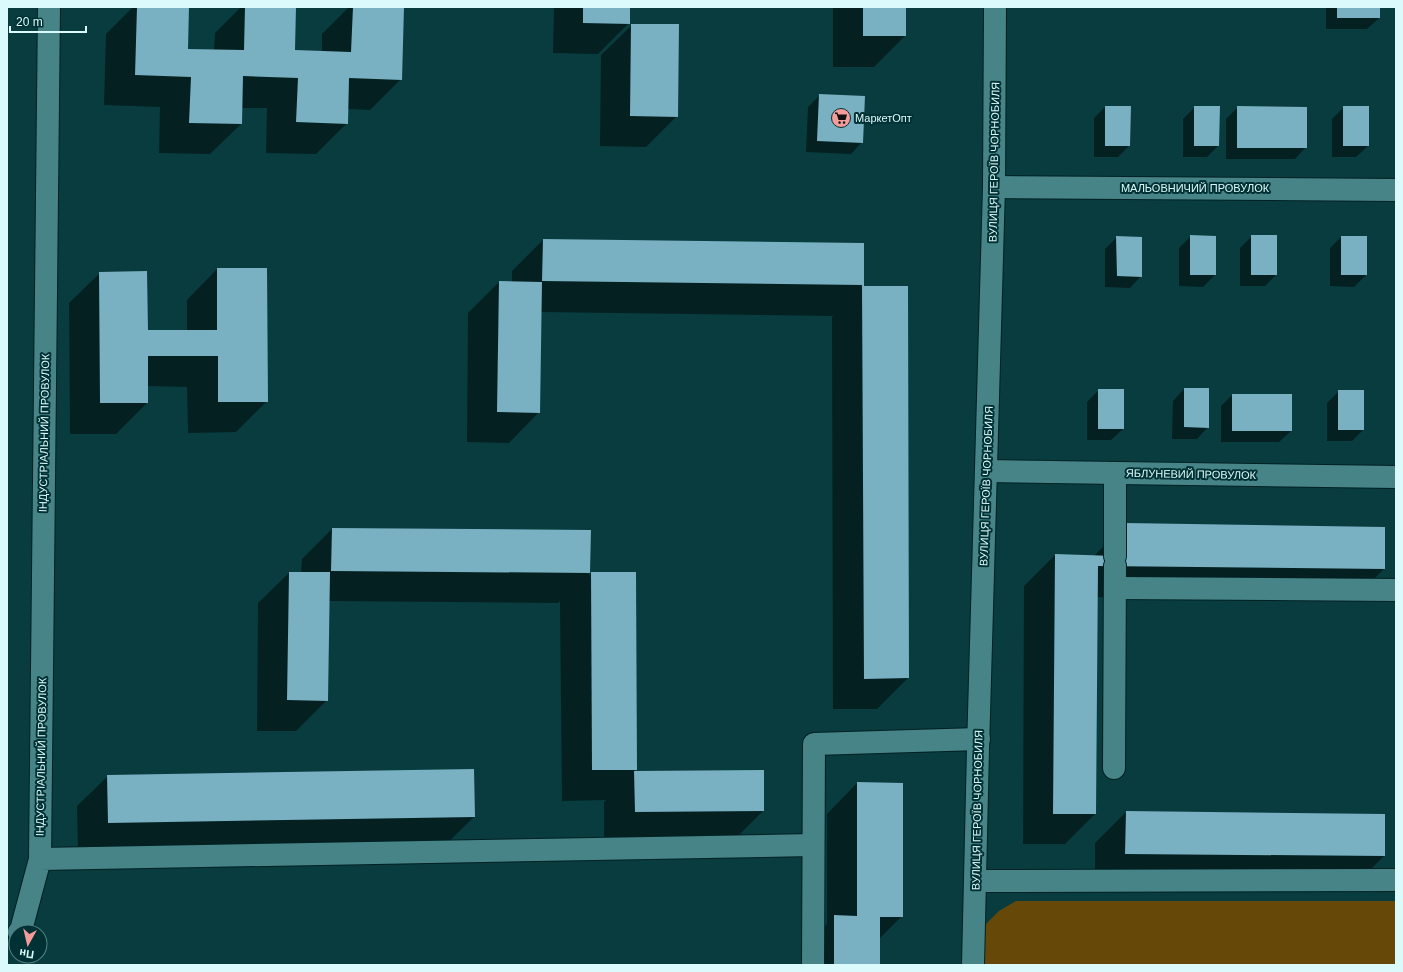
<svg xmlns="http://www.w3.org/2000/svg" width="1403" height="972" font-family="Arial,sans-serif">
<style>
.green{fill:#664909}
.shadow{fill:#0007}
.building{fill:#79b0c2}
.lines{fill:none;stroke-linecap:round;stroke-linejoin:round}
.minor-casing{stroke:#002123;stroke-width:24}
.minor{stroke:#478488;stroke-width:22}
.labels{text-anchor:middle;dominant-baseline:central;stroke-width:4;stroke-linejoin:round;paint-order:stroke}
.poi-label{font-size:11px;fill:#dbfafb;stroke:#003235;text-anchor:start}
.street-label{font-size:11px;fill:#dbfafb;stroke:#003235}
</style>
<rect width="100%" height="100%" fill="#093c3f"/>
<polygon class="green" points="1016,901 1396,901 1396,965 984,965 985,925 999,911"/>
<g class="shadow">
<polygon points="133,7 188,7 187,50 214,50 215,33 241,7 295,7 294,51 322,52 322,34 349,7 403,7 401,79 370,110 348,109 347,123 316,154 266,153 267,108 241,108 241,124 210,154 159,153 160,107 104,105 106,34"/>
<polygon points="554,7 629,7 629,23 598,54 553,53"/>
<polygon points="833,7 905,7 905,36 874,67 833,67"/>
<polygon points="1326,7 1379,7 1379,18 1367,29 1326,29"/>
<polygon points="632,25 677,116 646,147 600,146 601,55"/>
<polygon points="820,95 862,142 851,154 806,152 808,107"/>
<polygon points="1105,107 1129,146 1118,157 1094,157 1094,118"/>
<polygon points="1238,107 1306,147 1295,159 1226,159 1226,119"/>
<polygon points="1344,107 1368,146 1356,157 1332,157 1332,119"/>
<polygon points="1194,108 1218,146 1207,157 1183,157 1183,119"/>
<polygon points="1191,236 1215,237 1215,275 1203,287 1179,286 1179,248"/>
<polygon points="1252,236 1276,275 1265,286 1240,286 1240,248"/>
<polygon points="1117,237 1141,276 1130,288 1105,287 1105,249"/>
<polygon points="1341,237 1366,237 1366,275 1354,287 1330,286 1330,248"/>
<polygon points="543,240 863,285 861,287 907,287 908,678 877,709 833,709 832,317 834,316 541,312 539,412 509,443 467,442 468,313 499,282 512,282 512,271"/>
<polygon points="217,269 267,401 236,432 188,433 187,387 147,386 147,403 116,434 70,434 69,303 100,273 147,331 187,331 187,300"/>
<polygon points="1184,389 1208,427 1197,439 1172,439 1173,401"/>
<polygon points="1099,390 1123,429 1111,440 1087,440 1087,402"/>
<polygon points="1339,391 1363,430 1352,441 1327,441 1327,403"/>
<polygon points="1232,395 1291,431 1279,442 1221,442 1221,406"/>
<polygon points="1126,524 1384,528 1384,569 1353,600 1097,597 1095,814 1065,844 1023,844 1024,586 1055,555 1095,556 1095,555"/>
<polygon points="332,529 590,531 589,576 591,573 636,769 634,772 763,771 763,811 732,842 604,842 604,802 606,800 562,801 560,601 558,603 328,601 327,700 296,731 257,731 258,603 289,573 301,573 302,559"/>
<polygon points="108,776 474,817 443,847 78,853 77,806"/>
<polygon points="857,783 902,916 879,939 879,965 803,965 804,947 827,924 827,814"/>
<polygon points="1126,812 1384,856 1353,887 1095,884 1095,843"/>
</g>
<g class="building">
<polygon points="137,7 189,7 188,49 244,50 245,7 296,7 295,50 351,52 353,7 404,7 402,80 349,78 348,124 296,122 298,78 243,76 242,124 189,123 191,77 135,75"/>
<polygon points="583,7 630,7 630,24 583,23"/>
<rect x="863" y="7" width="43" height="29"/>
<rect x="1337" y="7" width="43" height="11"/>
<polygon points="631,24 679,24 678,117 630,116"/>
<polygon points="819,94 865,96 863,143 817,141"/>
<polygon points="1105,106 1131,106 1130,146 1105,146"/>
<polygon points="1194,106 1220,106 1219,146 1194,146"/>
<polygon points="1237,106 1307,107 1307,148 1237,148"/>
<rect x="1343" y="106" width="26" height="40"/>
<polygon points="1190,235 1216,236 1216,275 1190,275"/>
<rect x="1251" y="235" width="26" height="40"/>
<polygon points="1116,236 1142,237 1142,277 1117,276"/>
<rect x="1341" y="236" width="26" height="39"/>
<polygon points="543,239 864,243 864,286 908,286 909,678 864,679 862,285 542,281"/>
<polygon points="217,268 267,268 268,402 218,402 218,356 148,356 148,403 100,403 99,272 147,271 148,330 217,330"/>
<polygon points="499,281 542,282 540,413 497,412"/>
<polygon points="1184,388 1209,388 1209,428 1184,427"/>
<rect x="1098" y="389" width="26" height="40"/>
<rect x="1338" y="390" width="26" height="40"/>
<rect x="1232" y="394" width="60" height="37"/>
<polygon points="1125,523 1385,527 1385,569 1098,566 1096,814 1053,814 1055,554 1115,556"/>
<polygon points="332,528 591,530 590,573 331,571"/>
<polygon points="289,572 330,572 328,701 287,700"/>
<polygon points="591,572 636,572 637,770 592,770"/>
<polygon points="474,769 475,817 108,823 107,775"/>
<polygon points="764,770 764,811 635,812 634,771"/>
<polygon points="857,782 903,783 903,917 880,917 880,965 834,965 834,915 857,916"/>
<polygon points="1126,811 1385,814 1385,856 1125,854"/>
</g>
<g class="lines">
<defs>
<g id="minor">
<polyline points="994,187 1396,190"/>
<polyline points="987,471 1396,477"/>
<polyline points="1115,556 1115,473"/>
<polyline points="1115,588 1396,590"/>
<polyline points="1114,768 1115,566"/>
<polyline points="40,859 49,7"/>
<polyline points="975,881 1396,880"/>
<polyline points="19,932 21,930 40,859 813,845"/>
<polyline points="813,965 814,744 979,739"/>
<polyline points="973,965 978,749 994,187 995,7"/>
</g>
</defs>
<use href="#minor" class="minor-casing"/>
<use href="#minor" class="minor"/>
</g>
<defs>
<symbol id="supermarket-disc" viewBox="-11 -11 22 22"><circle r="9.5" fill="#f59b9a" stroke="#003235"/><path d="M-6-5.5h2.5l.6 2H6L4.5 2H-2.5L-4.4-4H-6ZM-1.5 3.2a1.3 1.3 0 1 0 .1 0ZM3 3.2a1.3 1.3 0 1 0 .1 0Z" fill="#111"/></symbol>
</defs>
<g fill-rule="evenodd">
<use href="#supermarket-disc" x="830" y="107" width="22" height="22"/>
</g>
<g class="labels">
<g class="poi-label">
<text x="855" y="118">МаркетОпт</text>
</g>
<g class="street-label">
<text transform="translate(994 162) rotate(-89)">ВУЛИЦЯ ГЕРОЇВ ЧОРНОБИЛЯ</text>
<text x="1195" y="188">МАЛЬОВНИЧИЙ ПРОВУЛОК</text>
<text transform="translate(44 433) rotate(-89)">ІНДУСТРІАЛЬНИЙ ПРОВУЛОК</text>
<text transform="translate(1191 474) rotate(1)">ЯБЛУНЕВИЙ ПРОВУЛОК</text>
<text transform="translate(986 486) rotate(-88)">ВУЛИЦЯ ГЕРОЇВ ЧОРНОБИЛЯ</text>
<text transform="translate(41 757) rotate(-89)">ІНДУСТРІАЛЬНИЙ ПРОВУЛОК</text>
<text transform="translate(977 810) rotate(-89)">ВУЛИЦЯ ГЕРОЇВ ЧОРНОБИЛЯ</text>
</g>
</g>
<rect width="1403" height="972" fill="none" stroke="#dbfafb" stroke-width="16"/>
<g transform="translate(28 944) rotate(188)"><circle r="19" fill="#003235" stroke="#588284"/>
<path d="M0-3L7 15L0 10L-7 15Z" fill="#f59b9a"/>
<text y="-6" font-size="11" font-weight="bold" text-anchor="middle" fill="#dbfafb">Пн</text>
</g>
<path d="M10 26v6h76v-6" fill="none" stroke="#dbfafb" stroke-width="2"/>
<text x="16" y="26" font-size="12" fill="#dbfafb" stroke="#003235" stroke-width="3" paint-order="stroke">20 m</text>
</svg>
